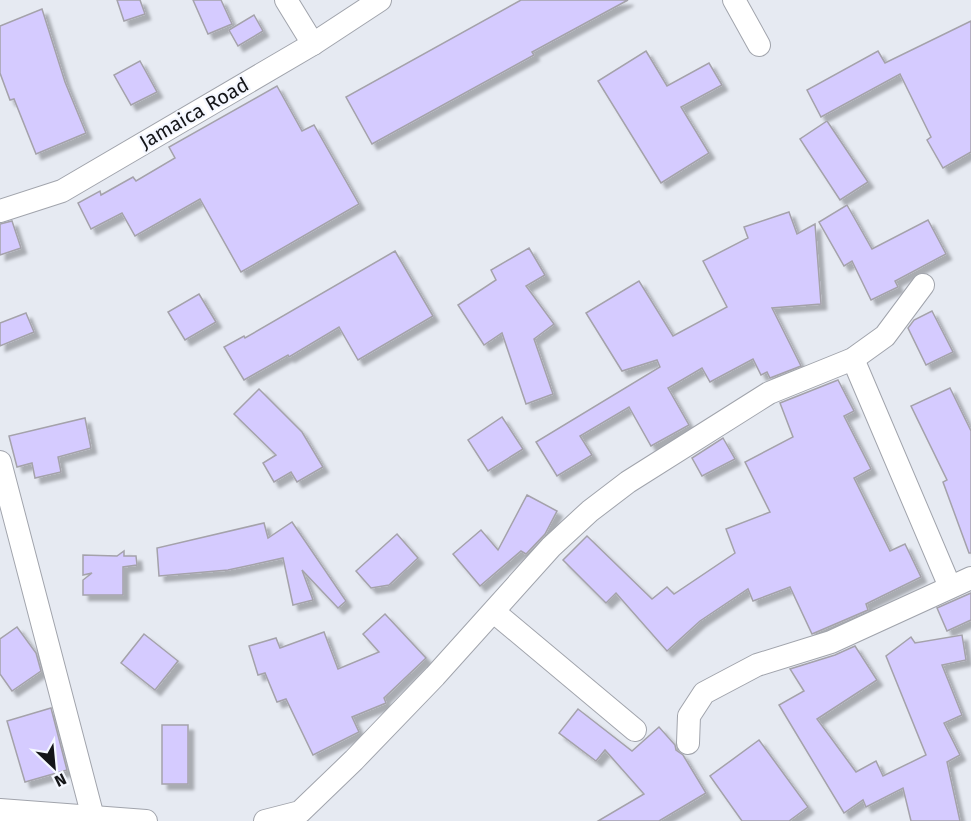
<svg xmlns="http://www.w3.org/2000/svg" width="971" height="821" font-family="'Fira Sans',sans-serif">
<style>
.building{fill:#d5cbff;stroke:#a4a2aa;stroke-width:1.5;filter:url(#shadow)}
.lines{fill:none;stroke-linecap:round;stroke-linejoin:round}
.minor-casing{stroke:#a1a4ac;stroke-width:24}
.minor{stroke:#fff;stroke-width:22}
.labels{text-anchor:middle;dominant-baseline:central;stroke-width:4.5;stroke-linejoin:round;paint-order:stroke}
.street-label{font-size:20px;fill:#141518;stroke:#f4f7ff}
</style>
<defs>
<filter id="shadow"><feDropShadow dx="5.5" dy="5.5" stdDeviation="1.5" flood-color="#0004"/></filter>
</defs>
<rect width="100%" height="100%" fill="#e6eaf2"/>
<g class="building">
<polygon points="117,0 140,0 145,14 124,21"/>
<polygon points="193,0 221,0 232,24 208,34"/>
<polygon points="521,0 628,0 532,52 534,55 372,144 346,97"/>
<polygon points="42,9 65,82 86,133 36,154 14,99 10,100 0,73 0,26"/>
<polygon points="254,15 263,31 238,46 229,30"/>
<polygon points="971,21 971,152 943,168 927,140 931,137 900,74 821,117 807,90 878,51 885,63"/>
<polygon points="646,51 667,86 709,63 722,85 681,107 709,153 661,183 598,81"/>
<polygon points="140,61 157,92 131,105 114,75"/>
<polygon points="277,86 302,131 314,125 359,204 241,272 200,199 135,236 122,213 91,229 78,203 100,191 101,195 133,177 136,181 175,158 169,147"/>
<polygon points="827,121 868,182 840,200 800,139"/>
<polygon points="847,205 872,249 928,220 946,254 895,281 898,287 871,300 852,261 844,266 819,222"/>
<polygon points="789,212 797,234 815,224 821,304 772,308 801,366 770,378 767,372 761,375 753,359 710,382 702,368 668,388 689,425 651,446 629,407 580,436 592,455 557,476 536,442 660,367 657,360 622,371 586,313 639,281 673,336 727,307 703,261 748,238 744,227"/>
<polygon points="12,221 21,248 0,255 0,224"/>
<polygon points="529,248 545,275 526,286 554,324 534,339 553,394 526,404 502,333 484,345 458,305 496,280 491,270"/>
<polygon points="395,251 433,316 358,360 339,327 289,357 288,355 244,380 224,347 244,336 245,338"/>
<polygon points="199,294 216,322 185,340 168,312"/>
<polygon points="932,311 953,352 926,365 908,328 914,320"/>
<polygon points="26,313 34,332 0,346 0,323"/>
<polygon points="838,380 854,411 844,416 871,469 854,478 890,551 905,544 921,577 866,604 868,610 812,634 790,587 753,601 748,589 700,621 667,651 616,593 606,603 563,560 587,536 652,599 667,587 674,594 735,553 726,529 770,512 745,462 793,437 780,403"/>
<polygon points="950,388 971,431 971,553 969,553 943,482 947,480 911,406"/>
<polygon points="259,389 302,432 323,467 297,482 291,472 274,482 263,463 276,455 234,414"/>
<polygon points="502,417 523,449 488,471 468,440"/>
<polygon points="85,418 91,448 58,457 61,472 35,478 32,463 17,467 9,436"/>
<polygon points="723,438 735,459 702,476 692,458"/>
<polygon points="527,495 557,511 545,534 526,554 521,551 480,586 453,554 481,530 498,550"/>
<polygon points="292,522 346,601 338,608 302,570 313,600 293,605 283,558 228,570 159,576 157,548 264,523 268,538"/>
<polygon points="397,534 418,558 389,585 371,588 356,571"/>
<polygon points="124,551 124,556 136,556 137,565 123,567 123,595 83,595 83,580 92,573 83,575 83,555 117,556"/>
<polygon points="971,593 971,620 947,631 937,608"/>
<polygon points="385,614 426,658 384,698 386,703 352,717 359,732 313,755 286,699 277,702 265,673 258,675 249,646 276,638 280,648 324,632 338,669 379,652 363,634"/>
<polygon points="17,627 36,653 41,671 12,691 0,674 0,639"/>
<polygon points="144,634 178,661 155,690 121,663"/>
<polygon points="962,635 966,660 942,665 962,715 944,723 960,755 947,762 960,821 911,821 903,788 866,807 863,800 844,813 779,705 804,691 790,669 835,655 855,646 877,680 817,719 856,772 876,761 883,776 926,755 886,656 911,637 915,643"/>
<polygon points="51,708 67,770 25,782 7,721"/>
<polygon points="578,709 632,751 659,727 675,745 676,750 683,755 706,793 659,821 598,821 644,794 605,750 596,761 559,733"/>
<rect x="162" y="725" width="26" height="59"/>
<polygon points="759,740 808,807 789,821 742,821 710,776"/>
</g>
<g class="lines">
<defs>
<g id="minor">
<polyline points="286,0 313,44"/>
<polyline points="734,0 759,45"/>
<polyline points="0,211 62,191 313,44 380,0"/>
<polyline points="853,359 950,587"/>
<polyline points="0,462 94,821"/>
<polyline points="494,612 635,730"/>
<polyline points="688,743 689,716 704,693 757,665 831,642 971,578"/>
<polyline points="0,810 146,821"/>
<polyline points="265,821 300,812 354,760 435,676 551,547 590,511 628,482 769,393 853,359 885,336 923,285"/>
</g>
</defs>
<use href="#minor" class="minor-casing"/>
<use href="#minor" class="minor"/>
</g>
<g class="labels">
<g class="street-label">
<text transform="translate(194 113) rotate(-30)">Jamaica Road</text>
</g>
</g>
<g transform="translate(54 767) rotate(154)" stroke="#f4f7ff" stroke-width="4.5" paint-order="stroke">
<path d="M0-4.5L10 22L0 15L-10 22Z" fill="#141518"/>
<text y="-9" font-size="16" font-weight="bold" text-anchor="middle" fill="#141518">N</text>
</g>
</svg>
